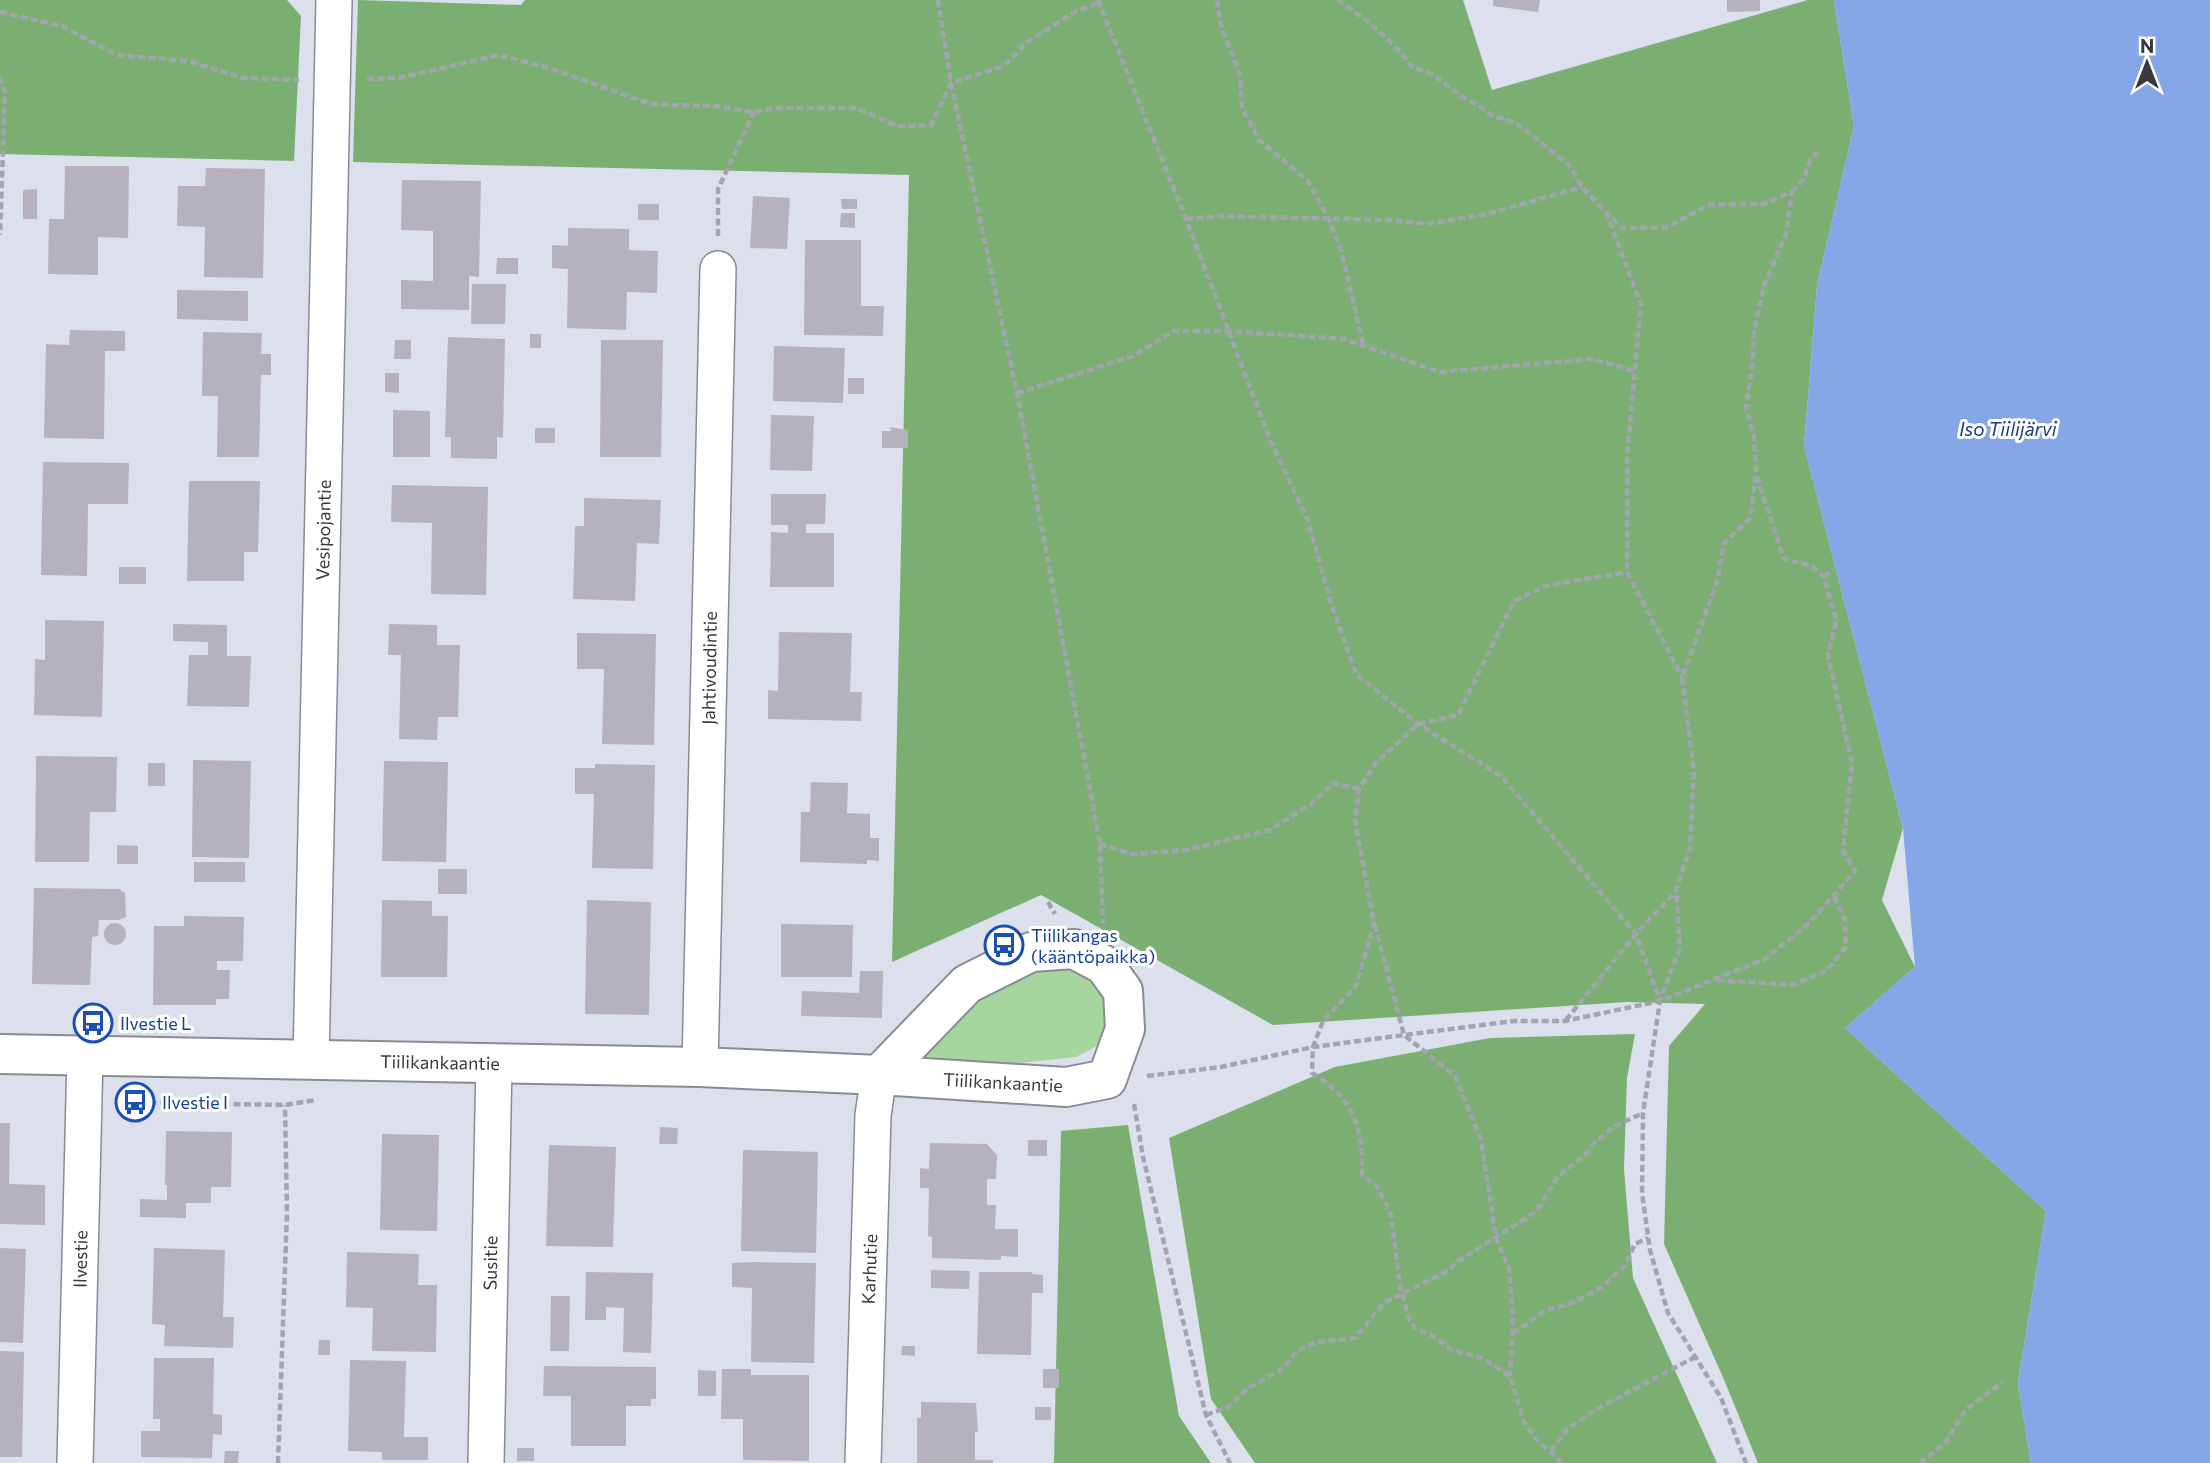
<svg xmlns="http://www.w3.org/2000/svg" width="2210" height="1463" font-family="Commissioner,sans-serif">
<style>
.green{fill:#a6d59d}
.forest{fill:#7baf72}
.water{fill:#85a7e8}
.building{fill:#b6b2bd}
.lines{fill:none;stroke-linecap:round;stroke-linejoin:round}
.minor-casing{stroke:#878c96;stroke-width:38}
.tertiary-casing{stroke:#878c96;stroke-width:42}
.path{stroke:#a1a5ae;stroke-width:4.5;stroke-dasharray:7 3.5;stroke-linecap:butt}
.minor{stroke:#fff;stroke-width:35}
.tertiary{stroke:#fff;stroke-width:38}
.labels{text-anchor:middle;dominant-baseline:central;stroke-width:6;stroke-linejoin:round;paint-order:stroke}
.street-label{font-size:18px;fill:#383a3f;stroke:#fff}
.transit-label{font-size:18px;fill:#164399;stroke:#fff;text-anchor:start}
.water-label{font-size:19px;font-style:italic;fill:#1a3c87;stroke:#fff}
</style>
<rect width="100%" height="100%" fill="#dbe0ec"/>
<polygon class="green" points="1055,965 1094,979 1107,994 1106,1041 1076,1057 1010,1064 915,1061 1003,976"/>
<g class="forest">
<polygon points="0,0 287,0 301,16 294,161 0,154"/>
<polygon points="358,0 521,5 525,0 1463,0 1492,90 1808,0 1834,0 1854,126 1817,286 1804,446 1903,828 1882,900 1915,967 1845,1028 2046,1211 2018,1383 2031,1463 1758,1463 1725,1382 1664,1244 1669,1046 1705,1004 1626,1002 1273,1025 1041,895 892,962 909,175 353,162"/>
<polygon points="1635,1034 1627,1078 1624,1169 1633,1278 1717,1463 1255,1463 1211,1399 1169,1138 1335,1067 1490,1038"/>
<polygon points="1128,1125 1179,1416 1211,1463 1054,1463 1061,1131"/>
</g>
<polygon class="water" points="1834,0 2210,0 2210,1463 2031,1463 2018,1383 2046,1211 1845,1028 1915,967 1903,828 1804,446 1817,286 1854,126"/>
<g class="building">
<polygon points="1493,0 1540,0 1538,12 1493,6"/>
<polygon points="1727,0 1760,0 1760,11 1727,12"/>
<polygon points="65,166 129,166 128,238 98,237 98,275 48,274 49,219 64,219"/>
<polygon points="206,168 265,169 263,278 204,277 205,227 177,226 178,186 205,186"/>
<polygon points="402,180 481,181 479,277 469,276 469,310 401,309 401,280 433,281 433,231 401,230"/>
<polygon points="37,189 37,219 23,219 23,190"/>
<polygon points="753,196 790,198 787,249 750,248"/>
<polygon points="841,199 857,199 857,209 842,209"/>
<rect x="638" y="204" width="21" height="16"/>
<polygon points="841,213 855,213 855,228 840,227"/>
<polygon points="568,228 629,229 629,250 658,251 657,293 627,292 626,330 567,328 568,269 552,268 552,245 568,246"/>
<polygon points="805,240 861,240 861,306 884,306 883,336 804,335"/>
<polygon points="497,258 518,258 518,274 496,274"/>
<polygon points="472,284 506,284 505,324 471,324"/>
<polygon points="177,290 248,291 248,321 177,319"/>
<polygon points="70,330 125,331 125,351 105,351 104,439 44,438 46,344 69,345"/>
<polygon points="203,332 262,333 261,354 271,354 271,375 261,375 259,457 217,457 218,396 202,396"/>
<rect x="530" y="334" width="11" height="14"/>
<polygon points="448,337 505,339 503,438 497,437 497,459 451,458 451,437 445,437"/>
<polygon points="395,340 411,340 411,359 394,359"/>
<polygon points="601,340 663,340 661,457 600,457"/>
<polygon points="774,346 845,348 843,403 773,401"/>
<polygon points="385,373 399,373 399,393 385,392"/>
<rect x="848" y="378" width="16" height="16"/>
<polygon points="393,410 430,411 430,457 393,457"/>
<polygon points="771,415 814,416 812,471 770,470"/>
<polygon points="890,427 908,430 908,448 882,448 882,431 891,431"/>
<rect x="535" y="428" width="20" height="15"/>
<polygon points="43,462 129,463 128,504 88,504 87,576 41,575"/>
<polygon points="189,481 260,481 258,552 244,552 244,581 187,581"/>
<polygon points="392,485 488,487 486,595 431,594 432,523 391,522"/>
<polygon points="771,494 826,494 825,524 806,524 806,533 834,533 834,587 770,587 771,532 788,533 788,525 771,525"/>
<polygon points="584,498 661,500 659,544 637,543 635,601 573,599 575,526 584,526"/>
<rect x="119" y="567" width="27" height="17"/>
<polygon points="45,620 104,621 102,717 34,715 35,659 45,660"/>
<polygon points="173,624 227,625 227,656 251,656 249,707 187,706 189,655 208,655 208,642 173,641"/>
<polygon points="389,624 437,625 437,645 460,645 458,717 438,717 437,740 399,739 401,655 388,655"/>
<polygon points="779,632 852,633 850,692 862,692 861,721 768,719 768,690 778,691"/>
<polygon points="577,633 656,634 654,745 602,744 604,669 577,669"/>
<polygon points="36,756 117,757 116,812 90,812 89,862 35,862"/>
<polygon points="193,760 251,761 249,858 192,857"/>
<polygon points="384,761 448,762 446,862 382,861"/>
<rect x="148" y="763" width="17" height="23"/>
<polygon points="595,764 655,765 653,869 592,868 594,794 575,794 575,768 595,768"/>
<polygon points="811,782 848,783 847,813 870,814 870,838 879,838 879,861 867,860 867,864 800,862 801,812 810,812"/>
<polygon points="117,845 138,846 138,864 117,864"/>
<rect x="194" y="862" width="51" height="20"/>
<rect x="438" y="869" width="29" height="25"/>
<polygon points="34,888 119,889 125,893 126,917 119,920 99,920 98,936 92,937 90,985 32,984"/>
<polygon points="382,900 432,901 432,916 448,916 447,977 381,977"/>
<polygon points="587,900 651,902 649,1015 585,1014"/>
<polygon points="184,916 244,917 243,961 217,961 217,970 230,970 229,999 216,999 216,1005 153,1005 154,926 184,926"/>
<circle cx="115" cy="934" r="11"/>
<polygon points="781,924 853,925 852,977 781,977"/>
<polygon points="860,971 883,971 882,1018 801,1016 802,991 859,993"/>
<polygon points="0,1123 10,1123 9,1184 45,1185 45,1225 0,1224"/>
<polygon points="660,1127 678,1128 677,1144 659,1144"/>
<polygon points="166,1131 232,1132 231,1187 211,1187 211,1203 186,1203 186,1218 140,1217 140,1199 167,1200 167,1185 165,1185"/>
<polygon points="382,1134 439,1135 437,1231 380,1230"/>
<rect x="1028" y="1140" width="19" height="16"/>
<polygon points="930,1143 987,1144 997,1155 996,1179 987,1179 987,1205 996,1205 995,1229 1018,1229 1018,1257 1001,1256 1001,1260 932,1258 932,1237 928,1236 929,1188 920,1188 920,1168 929,1169"/>
<polygon points="549,1145 616,1147 613,1247 546,1246"/>
<polygon points="743,1150 818,1152 816,1253 741,1251"/>
<polygon points="0,1248 26,1249 23,1343 0,1342"/>
<polygon points="154,1248 225,1250 223,1317 234,1317 233,1348 164,1346 165,1325 152,1324"/>
<polygon points="347,1252 419,1254 418,1285 437,1285 436,1352 372,1351 373,1308 346,1307"/>
<polygon points="754,1262 816,1263 814,1363 751,1362 752,1288 732,1287 732,1263"/>
<polygon points="931,1270 970,1271 969,1289 931,1288"/>
<polygon points="586,1272 653,1273 651,1353 623,1352 624,1308 606,1307 606,1320 585,1320"/>
<polygon points="979,1272 1032,1272 1032,1274 1043,1275 1043,1293 1032,1293 1031,1355 977,1354"/>
<polygon points="551,1296 570,1296 569,1351 550,1351"/>
<polygon points="319,1340 330,1340 330,1355 318,1355"/>
<polygon points="902,1346 915,1346 915,1356 901,1355"/>
<polygon points="0,1351 24,1352 22,1457 0,1457"/>
<polygon points="154,1358 214,1358 213,1414 222,1415 222,1435 213,1434 212,1458 141,1457 141,1431 160,1431 160,1419 153,1419"/>
<polygon points="350,1360 406,1361 404,1437 428,1437 428,1460 382,1460 382,1452 348,1451"/>
<polygon points="544,1366 656,1367 656,1399 651,1399 651,1406 626,1406 626,1446 571,1446 571,1396 543,1396"/>
<polygon points="722,1369 751,1369 751,1375 809,1375 809,1461 743,1460 743,1419 721,1419"/>
<rect x="1043" y="1369" width="16" height="19"/>
<polygon points="698,1370 716,1371 716,1396 698,1396"/>
<polygon points="921,1402 976,1403 978,1432 975,1432 975,1460 993,1460 993,1463 917,1463 917,1418 921,1418"/>
<rect x="1035" y="1407" width="16" height="13"/>
<rect x="517" y="1448" width="17" height="13"/>
<polygon points="225,1451 239,1451 238,1463 224,1463"/>
</g>
<g class="lines">
<defs>
<g id="minor">
<polyline points="311,1060 334,0"/>
<polyline points="700,1067 718,269"/>
<polyline points="75,1463 85,1056"/>
<polyline points="486,1463 494,1062"/>
<polyline points="863,1463 873,1115 879,1075"/>
</g>
<polyline id="tertiary" points="0,1054 700,1067 879,1075 1066,1087 1107,1079 1125,1029 1123,991 1104,965 1074,949 1031,952 967,984 879,1075"/>
</defs>
<use href="#minor" class="minor-casing"/>
<use href="#tertiary" class="tertiary-casing"/>
<g class="path">
<polyline points="938,0 951,83 1017,393 1100,844 1103,923"/>
<polyline points="1098,0 1186,219 1269,437 1308,521 1332,606 1356,674 1418,724 1501,776 1636,934 1660,1001 1643,1113 1642,1193 1650,1250 1668,1313 1721,1398 1746,1463"/>
<polyline points="1217,0 1220,22 1240,76 1242,108 1259,140 1308,181 1328,218 1341,249 1363,344"/>
<polyline points="1338,0 1366,20 1396,47 1412,67 1434,75 1461,96 1478,105 1493,116 1516,123 1569,165 1582,187 1622,228 1668,227 1708,205 1763,204 1792,192 1786,234 1764,286 1754,331 1752,369 1746,407 1754,436 1756,474 1750,518 1724,543 1717,582 1682,677 1694,771 1690,848 1676,890 1680,948 1660,1000"/>
<polyline points="0,12 62,26 117,55 188,61 243,78 299,80"/>
<polyline points="0,77 5,92 0,235"/>
<polyline points="367,79 399,78 499,55 549,68 650,104 715,106 754,112 776,108 856,108 898,126 931,125 951,83 1004,66 1026,43 1074,12 1099,3"/>
<polyline points="1792,192 1804,179 1810,160 1819,151"/>
<polyline points="1606,212 1641,304 1627,457 1627,572 1682,677"/>
<polyline points="1186,219 1218,216 1390,220 1427,224 1487,214 1582,187"/>
<polyline points="718,236 718,189 754,112"/>
<polyline points="1017,393 1133,356 1174,331 1228,331 1344,339 1440,372 1593,359 1635,371"/>
<polyline points="1824,577 1833,569"/>
<polyline points="1100,844 1133,854 1186,850 1270,830 1311,804 1333,783 1359,789"/>
<polyline points="1048,902 1055,914"/>
<polyline points="1375,925 1404,1035 1455,1076 1481,1140 1496,1238 1509,1268 1513,1316 1510,1376"/>
<polyline points="1717,980 1793,985 1826,971 1846,947 1845,920 1833,894"/>
<polyline points="1566,1020 1636,934 1676,891"/>
<polyline points="1147,1076 1221,1067 1313,1047 1404,1035 1514,1021 1565,1021 1660,1001 1765,959 1808,924 1855,871 1843,851 1852,763 1828,656 1836,620 1824,577 1812,566 1784,559 1756,474"/>
<polyline points="118,1102 285,1105 316,1100"/>
<polyline points="1134,1104 1143,1157 1206,1415 1230,1463"/>
<polyline points="1513,1333 1545,1311 1577,1301 1600,1288 1625,1266 1635,1244 1648,1238"/>
<polyline points="1206,1415 1228,1407 1247,1389 1284,1368 1297,1351 1317,1342 1355,1338 1384,1303 1449,1270 1458,1261 1528,1217 1538,1209 1558,1176 1585,1155 1593,1144 1615,1126 1643,1113"/>
<polyline points="1551,1451 1567,1429 1597,1409 1695,1357"/>
<polyline points="278,1463 287,1212 285,1105"/>
<path d="M1562,1463L1537,1440L1524,1422L1510,1376L1482,1358L1452,1350L1431,1335L1415,1328L1409,1319L1400,1285L1391,1215L1377,1186L1362,1175C1363,1128 1354,1098 1312,1073L1313,1047L1323,1021L1356,986L1374,924L1355,820L1359,789L1375,764L1418,724L1458,715L1514,601L1545,586L1627,572"/>
<polyline points="1920,1463 1946,1442 1965,1410 2003,1382"/>
</g>
<use href="#minor" class="minor"/>
<use href="#tertiary" class="tertiary"/>
</g>
<defs>
<symbol id="bus-ring" viewBox="-11 -11 22 22"><circle r="9.5" fill="#fff" stroke="#1a4fb4" stroke-width="1.5"/><path d="M-5-6H5V4H4V6H2V4H-2V6H-4V4H-5ZM-3.5-4V0h7V-4ZM-3.5 1.2v1.5H-2V1.2ZM2 1.2v1.5H3.5V1.2Z" fill="#1a4fb4"/></symbol>
</defs>
<g fill-rule="evenodd">
<use href="#bus-ring" x="982" y="923" width="44" height="44"/>
<use href="#bus-ring" x="71" y="1001" width="44" height="44"/>
<use href="#bus-ring" x="113" y="1080" width="44" height="44"/>
</g>
<g class="labels">
<g class="street-label">
<text transform="translate(323 530) rotate(-89)">Vesipojantie</text>
<text transform="translate(709 668) rotate(-89)">Jahtivoudintie</text>
<text transform="translate(440 1062) rotate(1)">Tiilikankaantie</text>
<text transform="translate(1003 1082) rotate(3)">Tiilikankaantie</text>
<text transform="translate(80 1259) rotate(-89)">Ilvestie</text>
<text transform="translate(490 1263) rotate(-89)">Susitie</text>
<text transform="translate(869 1269) rotate(-88)">Karhutie</text>
</g>
<g class="transit-label">
<text x="1031" y="935">Tiilikangas<tspan x="1031" dy="21">(kääntöpaikka)</tspan></text>
<text x="120" y="1023">Ilvestie L</text>
<text x="162" y="1102">Ilvestie I</text>
</g>
<g class="water-label">
<text x="2008" y="428">Iso Tiilijärvi</text>
</g>
</g>
<g transform="translate(2147 63)" stroke="#ffffff" stroke-width="5" paint-order="stroke">
<path d="M0-5L12 26L0 18L-12 26Z" fill="#383a3f"/>
<text y="-10" font-size="19" font-weight="bold" text-anchor="middle" fill="#383a3f">N</text>
</g>
</svg>
